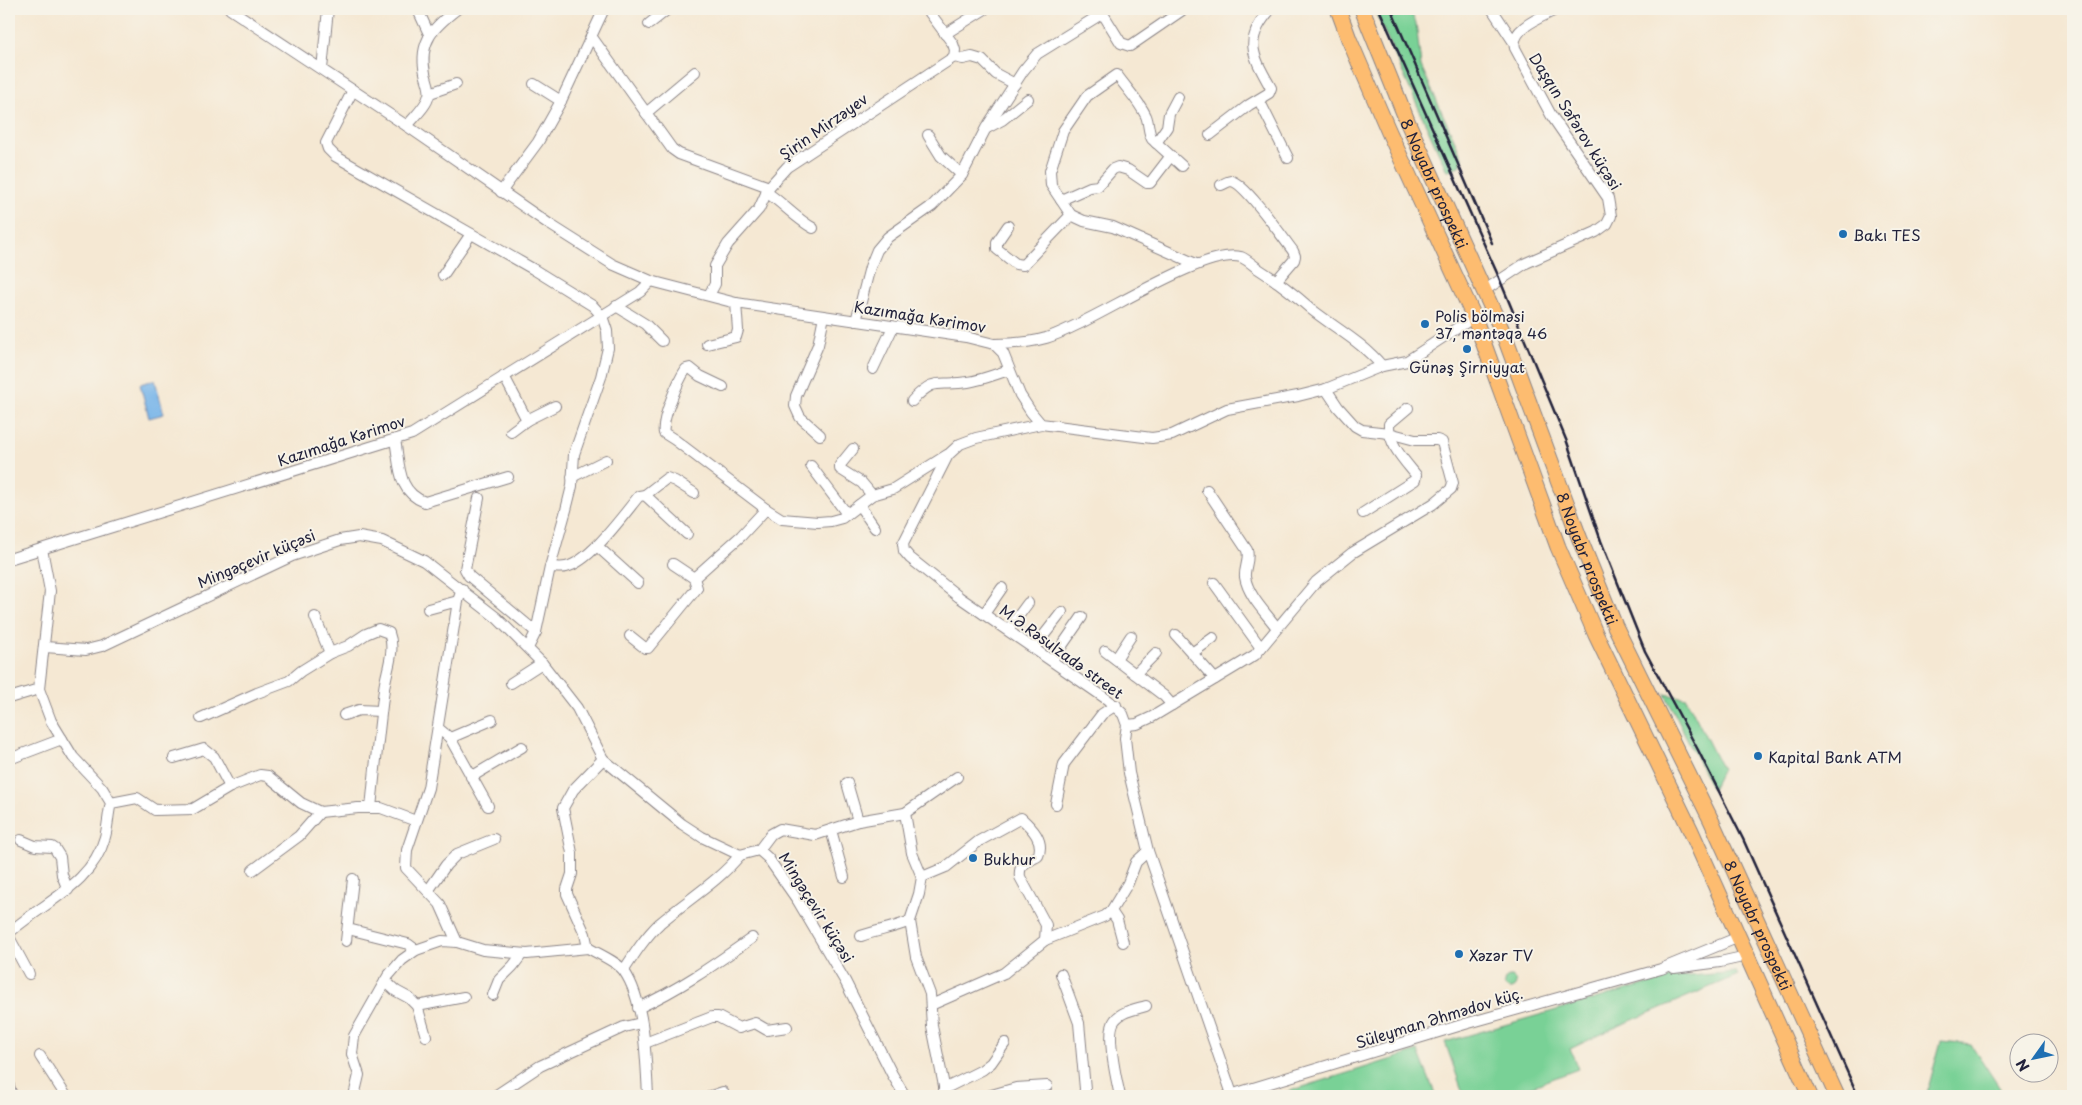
<svg xmlns="http://www.w3.org/2000/svg" width="2082" height="1105" font-family="'Playpen Sans',sans-serif">
<style>
.green{fill:#79d196;stroke:#4e7a68}
.water{fill:#76b4e9;stroke:#4c6b92}
.lines{fill:none;stroke-linecap:round;stroke-linejoin:round}
.minor-casing{stroke:#8c8587;stroke-width:12}
.highway-casing{stroke:#8c8587;stroke-width:17}
.minor{stroke:#fff;stroke-width:10}
.highway{stroke:#fdbc70;stroke-width:15}
.rail{stroke:#22223b;stroke-width:2.5}
.poi-dot{fill:#1f6fb2;stroke:#f7f3e8;stroke-width:2}
.labels{text-anchor:middle;dominant-baseline:central;stroke-width:4;stroke-linejoin:round;paint-order:stroke}
.street-label{font-size:15px;fill:#22223b;stroke:#f7f3e8}
.poi-label{font-size:15px;fill:#22223b;stroke:#f7f3e8;text-anchor:start}
</style>
<rect width="100%" height="100%" fill="#f7f3e8"/>
<filter id="ink" filterUnits="userSpaceOnUse"><feTurbulence type="fractalNoise" baseFrequency=".02" numOctaves="2"/><feDisplacementMap in="SourceGraphic" scale="10" xChannelSelector="R" yChannelSelector="G"/><feConvolveMatrix kernelMatrix="1 2 1 2 8 2 1 2 1" color-interpolation-filters="sRGB"/></filter>
<filter id="wash" filterUnits="userSpaceOnUse"><feTurbulence type="fractalNoise" baseFrequency=".0096" numOctaves="4" result="noise"/><feDisplacementMap in="SourceGraphic" scale="20" xChannelSelector="R" yChannelSelector="G"/><feGaussianBlur stdDeviation="1.12" result="paint"/><feColorMatrix in="noise" values="0 0 0 0 0 0 0 0 0 0 0 0 0 0 0 0 0 1.4 0 .05"/><feComposite in="paint" operator="in"/></filter>
<g filter="url(#wash)">
<rect width="100%" height="100%" fill="#f5e8d3"/>
<g class="green">
<polygon points="1374,9 1409,9 1416,23 1421,66 1462,157 1461,165 1447,171"/>
<polygon points="1665,694 1686,698 1722,769 1712,789"/>
<polygon points="1736,972 1738,975 1614,1028 1570,1049 1578,1069 1507,1096 1464,1096 1445,1042 1668,978"/>
<circle cx="1510" cy="983" r="6"/>
<polygon points="1941,1041 1971,1044 2005,1096 1926,1096"/>
<polygon points="1418,1051 1436,1096 1274,1096"/>
</g>
<polygon class="water" points="155,380 164,414 149,418 140,384"/>
</g>
<g filter="url(#ink)">
<g class="lines">
<defs>
<g id="minor">
<polyline points="230,9 407,126 549,224 612,264 651,281 736,303 966,337 994,344 1003,353 1020,395 1031,412 1041,424 1152,438 1172,435 1227,409 1298,396 1326,389 1382,366 1407,361 1474,317"/>
<polyline points="927,9 953,44 955,50 954,57"/>
<polyline points="1100,9 1121,43 1130,46 1184,9"/>
<polyline points="1492,9 1513,41"/>
<polyline points="418,10 429,34"/>
<polyline points="649,24 668,9"/>
<polyline points="945,34 985,9"/>
<polyline points="591,36 672,149 679,154 769,187"/>
<polyline points="954,57 963,59 972,57 982,60 996,74 1015,84"/>
<polyline points="322,69 328,9"/>
<polyline points="534,84 561,101"/>
<polyline points="353,90 326,143 328,149 335,156 533,269 593,306 602,316 607,331 608,348 601,377 574,454 572,486 566,510 550,567 536,632 528,648"/>
<polyline points="430,93 456,84"/>
<polyline points="1259,100 1288,158"/>
<polyline points="646,113 695,72"/>
<path d="M407,126C414,117 427,106 429,95C431,88 426,79 425,73C418,41 435,26 457,9"/>
<polyline points="987,128 1002,120 1028,99"/>
<polyline points="928,135 941,156 962,175"/>
<path d="M1210,135L1249,105L1269,93L1271,88C1252,54 1243,40 1271,9"/>
<polyline points="1156,143 1167,127 1169,114 1178,97"/>
<path d="M1182,166L1152,139C1148,132 1149,123 1146,116C1139,101 1127,89 1117,75L1087,96L1063,131L1050,171L1051,185L1071,215L1084,221L1113,227L1196,264"/>
<path d="M1221,185C1224,184 1228,181 1231,181C1244,182 1284,239 1293,251L1295,256L1294,260L1276,281"/>
<polyline points="501,192 538,142 561,101 604,9"/>
<path d="M766,192C783,203 795,218 813,228"/>
<polyline points="1061,200 1090,187 1098,186 1113,169 1118,167 1128,170 1147,183 1150,183 1170,157"/>
<polyline points="1008,226 997,242 997,249 1016,264 1023,265 1071,215"/>
<polyline points="443,275 471,234"/>
<path d="M1485,290L1526,263L1596,232L1607,224L1611,216L1608,198L1551,115L1515,48C1510,28 1542,17 1557,9"/>
<polyline points="709,295 715,284 715,266 728,244 759,209 769,187 787,167 954,57"/>
<polyline points="616,306 645,324 662,341"/>
<polyline points="856,321 870,267 877,250 888,237 932,206 962,175 986,128 1023,71 1037,54 1103,13"/>
<polyline points="707,344 736,337 738,330 736,303"/>
<path d="M994,344C1012,344 1028,343 1046,338C1092,324 1202,247 1241,257C1246,259 1252,264 1257,268C1276,280 1294,294 1311,309C1335,328 1362,342 1382,366"/>
<polyline points="873,369 893,327"/>
<polyline points="504,376 527,420"/>
<path d="M723,387L700,376L690,368L686,369C678,381 661,420 664,433L675,440L766,509L782,519L818,522L831,521L842,518L872,495L893,489L947,455"/>
<path d="M912,401C936,375 938,387 968,382C982,380 996,374 1009,370"/>
<polyline points="1041,424 976,438 960,444 948,455 903,544 904,551 910,558 959,597 1108,700 1123,714 1127,725 1125,738 1129,773 1148,851 1232,1094"/>
<polyline points="511,432 527,420 555,406"/>
<polyline points="820,435 800,417 795,406 796,396 818,345 824,316"/>
<path d="M395,440C400,465 397,492 425,502L508,477"/>
<polyline points="853,449 840,465 840,469 862,483 872,495"/>
<polyline points="811,466 847,514"/>
<polyline points="572,477 606,460"/>
<path d="M1207,490L1247,550C1250,560 1244,568 1245,577C1248,596 1267,614 1277,628"/>
<polyline points="645,495 687,534"/>
<polyline points="479,498 465,569 469,576 536,632"/>
<polyline points="859,505 875,528"/>
<path d="M1363,513L1415,480L1416,475C1404,460 1388,444 1389,424L1408,408"/>
<polyline points="597,546 638,583"/>
<polyline points="9,559 412,434 640,292 651,281"/>
<polyline points="673,564 694,578"/>
<path d="M550,567C555,567 561,568 566,567C590,562 624,514 639,496L645,495L667,478L675,481L694,493"/>
<polyline points="1214,583 1261,648"/>
<polyline points="428,609 458,601"/>
<polyline points="984,614 1002,588"/>
<polyline points="315,617 330,653"/>
<polyline points="1008,630 1028,603"/>
<polyline points="1176,635 1215,679"/>
<polyline points="630,636 645,648 648,648 697,588 694,578 741,536 766,509"/>
<polyline points="45,647 86,650 102,646 292,556 340,540 359,537 382,541 424,561 497,618 542,663 577,708 603,759 682,824 702,837 740,855 759,850 768,858 798,901 845,981 892,1074 905,1096"/>
<polyline points="1034,648 1062,612"/>
<polyline points="1105,651 1164,696 1172,705"/>
<polyline points="1192,653 1213,638"/>
<polyline points="1116,659 1131,636"/>
<polyline points="1052,660 1082,617"/>
<polyline points="1135,674 1156,653"/>
<polyline points="511,683 542,663"/>
<polyline points="9,698 39,689"/>
<polyline points="344,715 359,710 381,711"/>
<path d="M201,718L257,693L289,681L301,671L330,653L348,646L366,634L378,629L389,633C396,651 386,671 384,689C379,729 375,768 371,808"/>
<polyline points="1127,725 1137,724 1152,717 1255,655 1316,582 1352,553 1433,504 1451,489 1453,483 1442,442 1437,440 1415,440 1389,433 1362,430 1355,426 1338,407 1326,389"/>
<polyline points="438,728 450,738 488,806"/>
<polyline points="450,738 492,720"/>
<polyline points="12,758 62,739"/>
<polyline points="174,758 204,749 214,757 230,787"/>
<path d="M603,759L573,790L563,808L572,853V874L567,889V894L585,934L588,948C597,953 619,963 624,971C645,1001 646,1060 648,1096"/>
<polyline points="471,777 522,747"/>
<polyline points="847,783 858,821"/>
<polyline points="111,803 137,798 155,810 193,809 230,787 260,775 268,776 301,803 320,812 358,808 381,808 416,821"/>
<polyline points="1056,804 1064,764 1102,714 1116,705"/>
<polyline points="905,813 912,853 922,877 919,894 910,921 916,957 930,994 932,1026 946,1096"/>
<polyline points="831,830 844,877"/>
<polyline points="21,840 35,846 52,847 55,849 60,857 62,875 68,890"/>
<polyline points="759,850 771,834 780,829 815,835 858,821 905,813 957,777"/>
<polyline points="253,870 299,836 320,812"/>
<path d="M922,877L946,867L979,841L1021,818C1032,828 1045,841 1038,856C1027,862 1018,864 1020,877L1046,925L1045,940L1004,973L931,1005"/>
<polyline points="428,891 446,865 457,854 494,839"/>
<polyline points="1111,911 1117,920 1123,942"/>
<polyline points="348,929 408,944 416,950"/>
<path d="M9,933C43,902 92,885 105,837C108,826 108,814 111,803L102,788L73,757L51,721L39,689L50,591L42,549"/>
<path d="M861,936C878,930 894,928 910,921"/>
<polyline points="9,937 29,974"/>
<polyline points="1045,940 1105,916 1111,911 1128,883 1136,862 1148,851"/>
<polyline points="346,941 353,879"/>
<polyline points="457,942 440,904 406,868 407,850 428,788 458,601 462,589"/>
<polyline points="1674,968 1720,962 1747,956"/>
<path d="M624,970C635,953 646,936 660,923C687,900 718,882 740,855"/>
<polyline points="1061,974 1079,1023 1085,1089 1084,1096"/>
<polyline points="385,981 396,991 409,998 417,1006 426,1036"/>
<polyline points="493,995 499,980 513,966 522,954"/>
<polyline points="417,1006 464,997"/>
<path d="M638,1008C680,989 715,964 752,938"/>
<polyline points="645,1043 712,1017 718,1017 739,1028 755,1023 767,1030 787,1027"/>
<polyline points="40,1056 66,1096"/>
<polyline points="9,1086 12,1096"/>
<polyline points="944,1089 982,1070 991,1063 1005,1043"/>
<polyline points="354,1096 359,1075 352,1054 354,1036 388,976 402,960 416,950 442,941 457,942 483,950 527,954 588,948"/>
<polyline points="495,1096 540,1066 624,1027 641,1023"/>
<polyline points="711,1096 723,1092"/>
<polyline points="988,1096 1016,1088 1047,1086"/>
<path d="M1120,1096C1117,1082 1105,1032 1115,1020C1122,1011 1136,1009 1146,1006"/>
<polyline points="1227,1096 1465,1024 1661,969 1739,937"/>
</g>
<g id="highway">
<polyline points="1338,9 1349,39 1388,130 1474,317 1558,547 1596,635 1691,831 1810,1096"/>
<path id="s1" d="M1362,9L1408,123L1504,335L1579,537L1615,626L1711,820L1837,1096"/>
</g>
</defs>
<use href="#minor" class="minor-casing"/>
<use href="#highway" class="highway-casing"/>
<use href="#minor" class="minor"/>
<use href="#highway" class="highway"/>
<g class="rail">
<polyline points="1379,9 1497,273 1567,442 1601,541 1645,651 1698,750 1743,839 1858,1096"/>
<polyline points="1391,9 1492,243"/>
</g>
</g>
</g>
<g class="poi-dot">
<circle cx="1843" cy="234" r="5"/>
<circle cx="1425" cy="324" r="5"/>
<circle cx="1467" cy="349" r="5"/>
<circle cx="1758" cy="756" r="5"/>
<circle cx="973" cy="858" r="5"/>
<circle cx="1459" cy="954" r="5"/>
</g>
<g class="labels">
<g class="street-label">
<text transform="translate(1576 121) rotate(58)">Daşqın Səfərov küçəsi</text>
<text transform="translate(823 126) rotate(-35)">Şirin Mirzəyev</text>
<text stroke="none"><textPath href="#s1" startOffset="189">8 Noyabr prospekti</textPath></text>
<text transform="translate(920 316) rotate(9)">Kazımağa Kərimov</text>
<text transform="translate(341 440) rotate(-18)">Kazımağa Kərimov</text>
<text stroke="none"><textPath href="#s1" startOffset="594">8 Noyabr prospekti</textPath></text>
<text transform="translate(256 558) rotate(-23)">Mingəçevir küçəsi</text>
<text transform="translate(1062 651) rotate(36)">M.Ə.Rəsulzadə street</text>
<text transform="translate(817 907) rotate(58)">Mingəçevir küçəsi</text>
<text stroke="none"><textPath href="#s1" startOffset="999">8 Noyabr prospekti</textPath></text>
<text transform="translate(1439 1017) rotate(-17)">Süleyman Əhmədov küç.</text>
</g>
<g class="poi-label">
<text x="1853" y="234">Bakı TES</text>
<text x="1435" y="315">Polis bölməsi<tspan x="1435" dy="17">37, məntəqə 46</tspan></text>
<text x="1467" y="366" text-anchor="middle">Günəş Şirniyyat</text>
<text x="1768" y="756">Kapital Bank ATM</text>
<text x="983" y="858">Bukhur</text>
<text x="1469" y="954">Xəzər TV</text>
</g>
</g>
<rect width="2082" height="1105" fill="none" stroke="#f7f3e8" stroke-width="30"/>
<g transform="translate(2034 1058) rotate(237)"><circle r="24" fill="#f7f3e8" stroke="#a29fa3"/>
<path d="M0-4L9 19L0 12L-9 19Z" fill="#1f6fb2"/>
<text y="-8" font-size="14" font-weight="bold" text-anchor="middle" fill="#22223b">N</text>
</g>
</svg>
